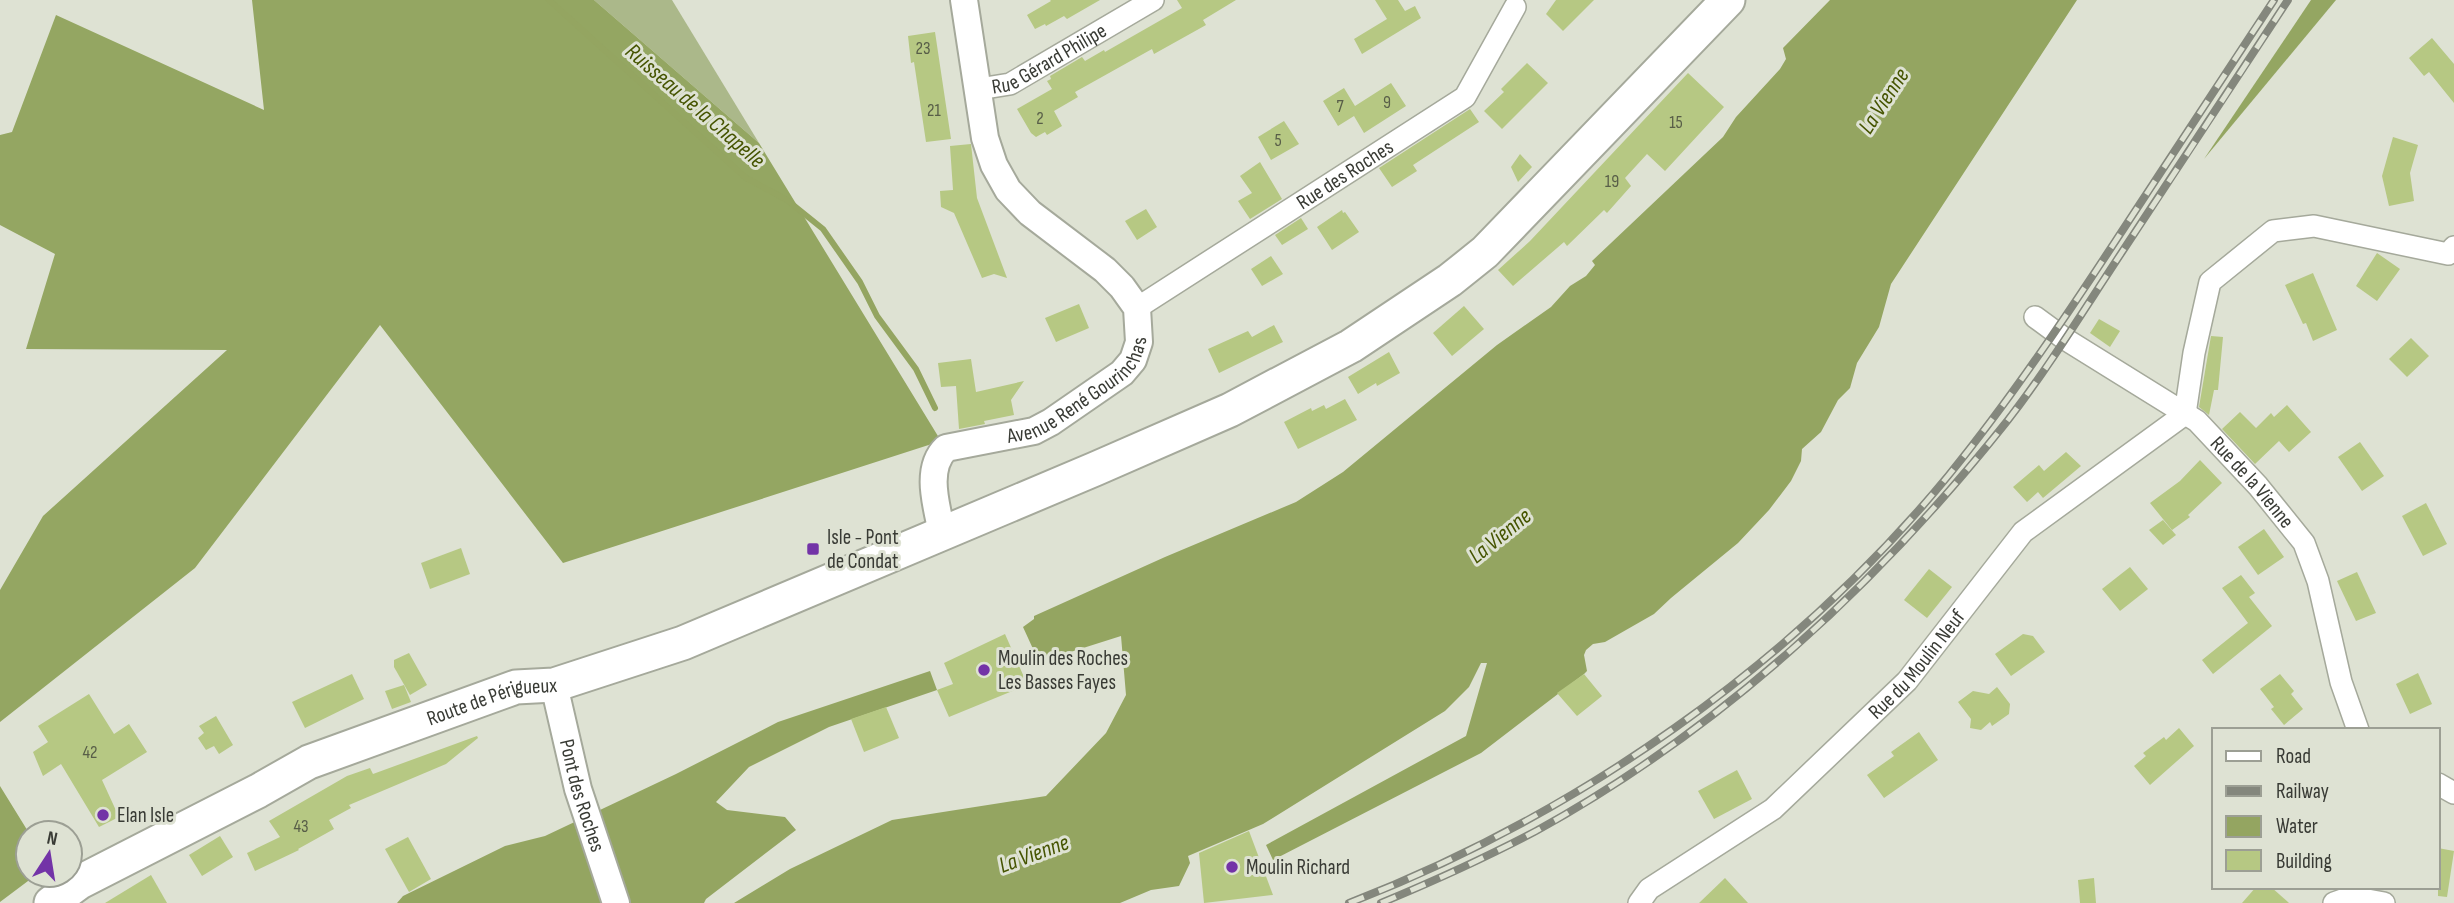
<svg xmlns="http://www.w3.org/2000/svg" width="2454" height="903" font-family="'Sofia Sans Condensed',sans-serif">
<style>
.green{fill:#abb88a}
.forest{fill:#94a662}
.water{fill:#94a561}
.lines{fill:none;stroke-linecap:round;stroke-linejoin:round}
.stream{stroke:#94a561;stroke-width:6}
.building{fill:#b6c883}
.minor-casing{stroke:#a5a99b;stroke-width:24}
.tertiary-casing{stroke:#a5a99b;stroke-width:30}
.primary-casing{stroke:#a5a99b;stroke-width:37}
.minor{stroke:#fff;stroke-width:21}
.tertiary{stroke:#fff;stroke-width:26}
.primary{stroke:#fff;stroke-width:33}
.rail-casing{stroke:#84877d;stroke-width:8}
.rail{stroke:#dee2d3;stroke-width:5;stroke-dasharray:16;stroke-linecap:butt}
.poi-dot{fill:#7333a7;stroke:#dee2d3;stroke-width:2.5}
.labels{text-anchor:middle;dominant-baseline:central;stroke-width:6;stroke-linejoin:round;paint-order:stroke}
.number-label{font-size:18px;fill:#585e48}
.street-label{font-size:21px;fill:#393b35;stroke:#dee2d3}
.poi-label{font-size:21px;fill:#393b35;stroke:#dee2d3;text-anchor:start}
.water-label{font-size:23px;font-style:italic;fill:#455401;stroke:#dee2d3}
</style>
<rect width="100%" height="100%" fill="#dee2d3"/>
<polygon class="green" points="594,0 672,0 759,143"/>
<g class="forest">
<polygon points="252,0 594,0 759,143 941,441 563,563 380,325 195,568 0,722 0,590 43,516 227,350 26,349 55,254 0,225 0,135 12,132 56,15 264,110"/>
<polygon points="2311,0 2336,0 2204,159"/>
<polygon points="0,786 29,833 28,875 36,875 0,902"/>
</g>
<g class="water">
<polygon points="1830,0 2077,0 1891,284 1879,327 1857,363 1850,388 1838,400 1821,432 1802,449 1801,461 1791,481 1769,510 1738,543 1671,598 1654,614 1605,642 1593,644 1586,650 1584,655 1587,671 1584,674 1481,753 1273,860 1266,845 1466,736 1487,663 1481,663 1469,687 1445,711 1263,824 1188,856 1190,863 1179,886 1151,890 1120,903 734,903 790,869 892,820 1046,796 1106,733 1126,695 1121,636 1039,662 1023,627 1034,619 1034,616 1165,557 1296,502 1343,472 1497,345 1551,307 1570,286 1586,276 1595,265 1592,261 1723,137 1736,117 1780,69 1786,59 1783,48"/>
<polygon points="930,671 937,690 829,727 749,767 716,802 727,810 785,817 796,830 706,899 704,903 397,903 403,896 505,846 545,836 676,774 778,722"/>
</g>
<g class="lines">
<polyline class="stream" points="549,0 746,178 787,200 823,229 860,282 877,316 916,369 935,408"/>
</g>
<g class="building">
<polygon points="1050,0 1100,0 1067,19 1064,16 1046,26 1045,24 1035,29 1027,15 1051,1"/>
<polygon points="1177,0 1236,0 1203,20 1206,25 1154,54 1152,49 1075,92 1078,97 1054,111 1062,126 1047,135 1045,132 1036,137 1031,133 1017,109 1052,89 1047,81 1051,79 1050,76 1082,57 1085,61 1104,50 1105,52 1182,8"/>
<polygon points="1375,0 1398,0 1405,11 1415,6 1421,18 1362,54 1354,39 1387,19"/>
<polygon points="1556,0 1594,0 1563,31 1546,14"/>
<polygon points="935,32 951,139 926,142 914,62 911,63 908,36"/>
<polygon points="2432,38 2454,64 2454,103 2429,72 2424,76 2409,58"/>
<polygon points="1527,63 1548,83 1502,129 1484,111 1504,92 1501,89"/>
<polygon points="1688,73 1724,107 1665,171 1647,154 1625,178 1631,186 1607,213 1604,210 1567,246 1564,242 1513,286 1498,270 1530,241"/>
<polygon points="1391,83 1406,106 1364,133 1354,116 1338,126 1323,101 1344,88 1355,106"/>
<polygon points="1470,109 1479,122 1413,165 1417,171 1392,187 1379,168"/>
<polygon points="1284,121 1299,144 1271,160 1258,137"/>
<polygon points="2393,137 2418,145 2410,173 2414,201 2389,206 2382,176"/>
<polygon points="971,144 977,198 1007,278 994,274 982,278 954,213 941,207 940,191 953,190 950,146"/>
<polygon points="1520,154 1532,167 1518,182 1511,167"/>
<polygon points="1260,162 1282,199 1250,219 1238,201 1252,193 1240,176"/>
<polygon points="1146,209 1157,227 1137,240 1125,221"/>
<polygon points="1342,210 1343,213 1345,212 1359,232 1332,250 1317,227"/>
<polygon points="1301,218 1308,229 1282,245 1275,235"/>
<polygon points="2377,253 2400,269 2377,301 2356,286"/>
<polygon points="1271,256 1283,274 1262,286 1251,269"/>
<polygon points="2313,273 2337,330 2313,341 2306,323 2303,324 2285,285"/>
<polygon points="1079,304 1089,328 1056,342 1045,318"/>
<polygon points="1464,306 1484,329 1452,356 1433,333"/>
<polygon points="2099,319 2120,331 2110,347 2090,333"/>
<polygon points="1274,325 1283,342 1219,373 1208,349 1248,331 1252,337"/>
<polygon points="2211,336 2223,337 2218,390 2214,390 2209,415 2199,407"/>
<polygon points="2411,338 2429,356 2407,377 2389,359"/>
<polygon points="1389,352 1400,373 1377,386 1376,383 1358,394 1348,377"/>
<polygon points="971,359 976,392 1024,381 1011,400 1014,415 984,421 985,424 959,429 956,386 941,387 938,363"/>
<polygon points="1345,399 1357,420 1298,449 1284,422 1311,408 1312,411 1324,405 1326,409"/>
<polygon points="2287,405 2311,432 2289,452 2279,441 2255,464 2222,429 2240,412 2256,428 2271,413 2274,417"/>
<polygon points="2360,442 2384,476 2362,491 2338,457"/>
<polygon points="2066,452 2081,466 2043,498 2038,492 2027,502 2013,487 2039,465 2044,471"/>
<polygon points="2200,460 2222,483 2188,515 2190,517 2172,530 2150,503 2180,481"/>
<polygon points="2426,503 2447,544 2423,556 2402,516"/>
<polygon points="2163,520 2176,535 2163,545 2149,530"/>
<polygon points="2264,529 2284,557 2258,575 2238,547"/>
<polygon points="461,548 470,574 430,589 421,563"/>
<polygon points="2130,567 2148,589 2120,611 2102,589"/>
<polygon points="1929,569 1952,587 1927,618 1904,600"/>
<polygon points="2357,572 2376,613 2356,621 2337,581"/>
<polygon points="2241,575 2255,593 2249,597 2272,626 2213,674 2202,660 2248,623 2222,588"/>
<polygon points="1005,634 1024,677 1020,688 949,717 937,690 953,684 944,663"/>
<polygon points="2023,634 2033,636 2045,652 2011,676 1995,654"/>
<polygon points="409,653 427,685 410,695 394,667 394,660"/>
<polygon points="2418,673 2432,704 2410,714 2396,684"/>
<polygon points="352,674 364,699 305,728 292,702"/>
<polygon points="1584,674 1602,696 1577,716 1557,693"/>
<polygon points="2280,674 2294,691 2291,694 2303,709 2284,725 2271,709 2274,707 2260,689"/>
<polygon points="404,685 411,702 392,709 385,691"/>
<polygon points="1997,687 2010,704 2009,714 1992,726 1990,722 1981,730 1970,728 1971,719 1958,702 1973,691 1989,694"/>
<polygon points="89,694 114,734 129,724 147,752 102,780 119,817 99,827 61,764 43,776 33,752 48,742 38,726"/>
<polygon points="886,707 899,738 864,752 851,719"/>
<polygon points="216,716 233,745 219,754 214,746 206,750 198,738 204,733 199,726"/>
<polygon points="2179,728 2194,746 2150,785 2134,766 2146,756 2143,753 2164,737 2166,740"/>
<polygon points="1919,732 1938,760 1884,798 1867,775 1894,756 1891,752"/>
<polygon points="477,736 478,738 446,764 349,805 351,808 329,820 334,829 298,849 299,850 255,871 247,853 280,837 269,821 347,776 370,768 373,774"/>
<polygon points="1737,770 1752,799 1714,819 1698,791"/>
<polygon points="1249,831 1273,895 1204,903 1199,853"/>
<polygon points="220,836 233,857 202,876 189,855"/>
<polygon points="408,837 431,879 409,892 385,849"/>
<polygon points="2438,848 2454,851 2447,897 2438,896"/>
<polygon points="151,875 167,903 105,903"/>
<polygon points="1725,878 1748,903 1699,903"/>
<polygon points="2094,878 2096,903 2080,903 2078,880"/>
<polygon points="2256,887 2271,887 2289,903 2242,903"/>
</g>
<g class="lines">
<defs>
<g id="minor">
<path id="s1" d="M979,89L1010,84L1153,0"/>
<path id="s2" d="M1137,308L1465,97L1515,7"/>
<path id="s3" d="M2035,317L2065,339L2197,421L2258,486L2304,543L2318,581L2341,682L2358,730"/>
<polyline points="2438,784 2454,793"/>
<path id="s4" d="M1639,903L1649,889L1773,809L1907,681L2023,532L2185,414L2194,353L2210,282L2273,231L2314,226L2448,254L2454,247"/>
<polyline points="2334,903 2351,897 2384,903"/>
</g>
<g id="tertiary">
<path id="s5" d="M942,533C937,507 924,469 946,448L1034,431L1051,422L1122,373L1133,360L1139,342L1137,308L1122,287L1105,270L1030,213L1008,190L994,165L985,138L964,0"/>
<path id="s6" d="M554,685L578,789L616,903"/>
</g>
<g id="primary">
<path id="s7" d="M51,903L80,882L258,791L309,762L516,687L554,685L683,643L1095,469L1230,410L1351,346L1450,280L1485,252L1728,0"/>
</g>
</defs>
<use href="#minor" class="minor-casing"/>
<use href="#tertiary" class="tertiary-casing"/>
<use href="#primary" class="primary-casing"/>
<use href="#minor" class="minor"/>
<use href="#tertiary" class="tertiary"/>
<use href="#primary" class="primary"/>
<defs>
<g id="rail">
<path d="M1349,903C1577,815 1792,665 1948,476C2014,395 2071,309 2128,222C2177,148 2225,74 2274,0"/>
<path d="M1381,903C1434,881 1485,858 1536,831C1720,730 1878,584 2008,420C2049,367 2085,308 2122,252C2178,168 2233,84 2288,0"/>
</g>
</defs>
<use href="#rail" class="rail-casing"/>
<use href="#rail" class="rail"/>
</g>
<g class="poi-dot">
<rect x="806" y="542" width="14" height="14" rx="3.5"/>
<circle cx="984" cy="670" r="7"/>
<circle cx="103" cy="815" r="7"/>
<circle cx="1232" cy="867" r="7"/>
</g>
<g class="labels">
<g class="number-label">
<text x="923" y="48">23</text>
<text x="1387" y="102">9</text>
<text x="1340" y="106">7</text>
<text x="934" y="110">21</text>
<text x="1040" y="118">2</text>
<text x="1676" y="122">15</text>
<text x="1278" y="140">5</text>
<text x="1612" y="181">19</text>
<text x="90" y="752">42</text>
<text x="301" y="826">43</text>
</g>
<g class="street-label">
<text stroke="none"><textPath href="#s1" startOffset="77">Rue Gérard Philipe</textPath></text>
<text stroke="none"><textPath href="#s2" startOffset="247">Rue des Roches</textPath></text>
<text stroke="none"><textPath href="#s5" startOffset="238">Avenue René Gourinchas</textPath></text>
<text stroke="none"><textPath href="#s3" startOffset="275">Rue de la Vienne</textPath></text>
<text stroke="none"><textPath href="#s4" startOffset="369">Rue du Moulin Neuf</textPath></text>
<text stroke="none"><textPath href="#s7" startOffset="488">Route de Périgueux</textPath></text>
<text stroke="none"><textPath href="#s6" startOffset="114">Pont des Roches</textPath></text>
</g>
<g class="poi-label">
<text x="827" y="537">Isle - Pont<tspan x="827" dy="24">de Condat</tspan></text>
<text x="998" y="658">Moulin des Roches<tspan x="998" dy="24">Les Basses Fayes</tspan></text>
<text x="117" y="815">Elan Isle</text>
<text x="1246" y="867">Moulin Richard</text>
</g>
<g class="water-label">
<text transform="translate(1884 101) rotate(-57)">La Vienne</text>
<text transform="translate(695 106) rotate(41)">Ruisseau de la Chapelle</text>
<text transform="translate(1500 536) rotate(-39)">La Vienne</text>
<text transform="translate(1034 854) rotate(-20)">La Vienne</text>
</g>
</g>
<rect x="2212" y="728" width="228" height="161" fill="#dee2d3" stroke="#9c9f94" stroke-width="2"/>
<rect x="2226" y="751" width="35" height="10" fill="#ffffff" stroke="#9c9f94" stroke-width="2"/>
<text x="2276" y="763" font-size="21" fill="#393b35">Road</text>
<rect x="2226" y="786" width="35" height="10" fill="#84877d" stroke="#9c9f94" stroke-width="2"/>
<text x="2276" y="798" font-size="21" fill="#393b35">Railway</text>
<rect x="2226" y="816" width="35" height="21" fill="#94a561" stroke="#9c9f94" stroke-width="2"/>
<text x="2276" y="833" font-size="21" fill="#393b35">Water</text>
<rect x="2226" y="850" width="35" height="21" fill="#b6c883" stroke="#9c9f94" stroke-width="2"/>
<text x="2276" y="868" font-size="21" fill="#393b35">Building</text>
<g transform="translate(49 854) rotate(12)"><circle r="33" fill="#dee2d3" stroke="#9c9f94" stroke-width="2"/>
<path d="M0-5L12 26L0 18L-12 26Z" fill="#7333a7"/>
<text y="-10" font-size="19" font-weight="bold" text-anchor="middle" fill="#393b35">N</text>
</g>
</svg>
